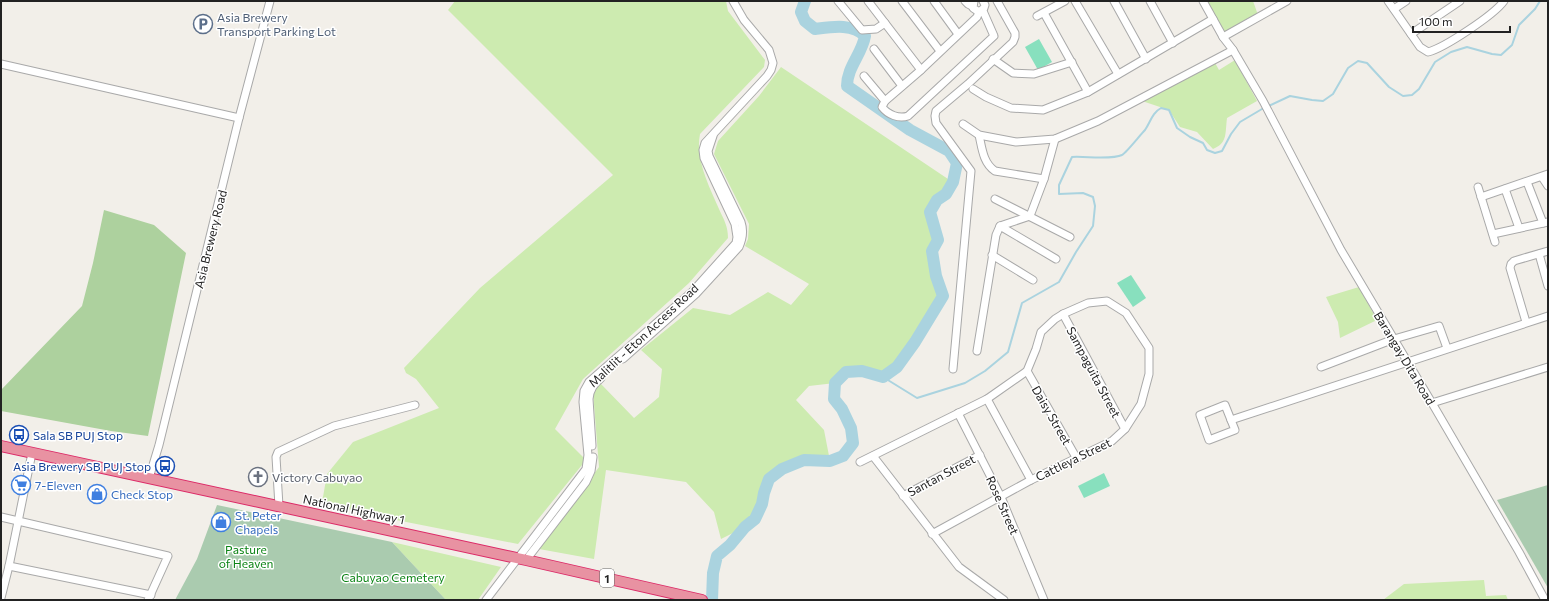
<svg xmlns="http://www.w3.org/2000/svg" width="1549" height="601" font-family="Commissioner,sans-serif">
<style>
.grass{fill:#cdebb0}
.forest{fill:#add19e}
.cemetery{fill:#aacbaf}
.pitch{fill:#88e0be}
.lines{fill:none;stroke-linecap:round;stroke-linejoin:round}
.stream{stroke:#aad3df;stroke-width:2}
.river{stroke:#aad3df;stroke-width:12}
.minor-casing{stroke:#a9a9a9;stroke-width:9}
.highway-casing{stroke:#dc2a67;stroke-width:12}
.minor{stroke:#fff;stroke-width:7}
.highway{stroke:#e892a2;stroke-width:10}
.labels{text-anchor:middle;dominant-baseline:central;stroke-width:3;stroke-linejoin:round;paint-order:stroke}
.shield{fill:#fff;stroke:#646464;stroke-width:1}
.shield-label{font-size:11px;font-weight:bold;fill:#222}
.service-label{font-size:12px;fill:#4e5e75;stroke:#fff;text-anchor:start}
.street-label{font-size:12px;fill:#222;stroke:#fff}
.transit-label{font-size:12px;fill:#164399;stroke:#fff;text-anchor:start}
.worship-label{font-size:12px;fill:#5b616d;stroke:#fff;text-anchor:start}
.shop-label{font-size:12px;fill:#366cbe;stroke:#fff;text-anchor:start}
.park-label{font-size:12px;fill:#0c8416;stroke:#fff}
</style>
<rect width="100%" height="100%" fill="#f2efe9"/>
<g class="grass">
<path d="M455,1H726L728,11L765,60L764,67L700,134C695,159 709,186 719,209C724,220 728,226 728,238L689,283L583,379L555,429L586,460L518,544L376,516L320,502L323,497L327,474L353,442L439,408L416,379L406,373L404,368L480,288L613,175L448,10Z"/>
<polygon points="1205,1 1253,1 1258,15 1224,34"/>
<path d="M1235,60L1257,101L1227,118C1225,133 1228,143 1213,149L1197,132L1180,127L1169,110L1142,101L1214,61L1219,70Z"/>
<polygon points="781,67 951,181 946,194 937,200 930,212 938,240 932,251 936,276 943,296 915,342 897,367 883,377 862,371 846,372 835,383 809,386 796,400 824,430 830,461 804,460 782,469 769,479 764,493 762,504 755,519 745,527 721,539 714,512 686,482 606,470 594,559 539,549 599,467 593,392 601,384 634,418 659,397 662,369 641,350 693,308 730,315 768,292 791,305 809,284 745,246 748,239 749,224 714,154 718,141 759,96"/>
<polygon points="1359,287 1377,320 1340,338 1338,322 1326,297"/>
<polygon points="392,542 501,567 478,600 446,600"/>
<polygon points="1484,580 1486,596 1506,595 1508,600 1383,600 1404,584"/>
</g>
<polygon class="forest" points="104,210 154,225 186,253 148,436 111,431 1,411 1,390 82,306 93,263"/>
<g class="cemetery">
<polygon points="1548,485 1548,588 1497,500"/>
<polygon points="217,505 392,542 446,600 175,600 197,559"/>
</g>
<g class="pitch">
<polygon points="1039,39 1052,62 1038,70 1025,47"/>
<polygon points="1131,275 1146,298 1133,307 1117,283"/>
<polygon points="1104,473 1110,486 1084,498 1078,486"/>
</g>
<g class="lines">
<path class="stream" d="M883,377L917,398L965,383L985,371L1008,352L1022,303L1059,282L1076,252L1093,226L1095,206L1093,197L1083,193L1059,194V185L1072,157C1084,156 1112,160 1122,155C1127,152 1140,135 1145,130C1151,121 1152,113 1161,108L1169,110L1177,128L1190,137L1203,143L1207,150L1215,153L1222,151L1231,134L1240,122L1262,109L1290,96L1312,100L1323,101L1333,94L1348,68L1358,61L1367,63L1389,87L1403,96L1412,95L1419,89L1435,62L1451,52L1467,47L1492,54L1501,55L1512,45L1519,25L1535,9L1540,1"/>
<path class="river" d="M712,600L713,573L717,556L730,545L745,527L755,519L762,504L764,493L769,479L782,469L804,460L830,461L843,456L853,443L851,428L842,409L834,399L835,383L846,372L862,371L883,377L897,367L915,342L943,296L936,276L932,251L938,240L930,212L937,200L946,194L953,182L957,163L949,151L910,130L847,86C847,67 862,54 865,36C853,23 831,27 815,29L805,21L801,12L805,1"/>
<defs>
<g id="minor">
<polyline points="838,1 862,30 876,29 885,23"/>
<polyline points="868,1 921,70"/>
<polyline points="902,1 940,51"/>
<polyline points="934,1 958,34"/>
<polyline points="965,1 968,4 972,6"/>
<polyline points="974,1 973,8 979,12 984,8 985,5 983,1"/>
<polyline points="1075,1 1118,74"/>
<polyline points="1114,1 1146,59"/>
<polyline points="1150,1 1173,43"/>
<polyline points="1203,1 1223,37 1233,50 1263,101 1341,250 1432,403 1519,552 1545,600"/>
<path d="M1388,1L1420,47L1428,52C1444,48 1494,15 1504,1"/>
<polyline points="1394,9 1406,1"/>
<path d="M979,12L977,17L921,70L885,101L882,107C888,115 899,119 908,116L994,36L983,11"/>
<polyline points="1044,13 1088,92"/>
<polyline points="1037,16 1065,1"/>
<polyline points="1411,34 1460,1"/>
<polyline points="1223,37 1287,1"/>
<polyline points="874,49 902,86"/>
<polyline points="993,59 1013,73 1034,74 1072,62"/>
<polyline points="1,64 239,118"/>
<polyline points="864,76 885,101"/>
<polyline points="973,89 986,97 1011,108 1043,110 1088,92 1213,19"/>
<polyline points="963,124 979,135 1016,142 1055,139 1098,121 1233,50"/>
<path d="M979,135C982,148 983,163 995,171L1044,179"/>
<polyline points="1542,177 1548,186"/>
<polyline points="1527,182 1543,223"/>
<polyline points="1478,187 1495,242"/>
<polyline points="1505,189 1519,228"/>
<polyline points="1481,197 1548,174"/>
<polyline points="995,199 1070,237"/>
<polyline points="1000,226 1056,259"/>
<polyline points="1493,234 1548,222"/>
<polyline points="1539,254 1548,286"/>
<polyline points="992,255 1033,280"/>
<polyline points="1063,314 1125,429"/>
<polyline points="1526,322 1510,268 1511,264 1514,261 1548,251"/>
<polyline points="977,351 996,235 1000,226 1030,216 1044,179 1055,139"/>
<path d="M623,359L696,294L739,247C743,238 744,231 741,222L709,156L708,151L713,136"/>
<polyline points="1321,367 1394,339 1439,326 1447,348"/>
<polyline points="953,369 971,171 936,123 935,116 936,111 968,84 1013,42 1015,37 1015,33 997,1"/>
<polyline points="1027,371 1077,459"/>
<polyline points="987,399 1031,480"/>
<polyline points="1432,403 1548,367"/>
<polygon points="1225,405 1235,430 1209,440 1200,415"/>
<polyline points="958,413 1001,497 1044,600"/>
<polyline points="1231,420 1548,316"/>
<path d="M592,446L589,399C590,389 594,384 601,378"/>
<polyline points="873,456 959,567 1004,600"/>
<polyline points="860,462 987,399 1027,371 1036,349 1041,332 1055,319 1063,314 1088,303 1107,301 1126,313 1149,348 1149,374 1141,404 1125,429 1112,441 1031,480 932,534"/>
<polyline points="149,478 159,445 239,118 270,1"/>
<polyline points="903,496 980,455"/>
<polyline points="279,506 276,457 278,452 334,426 415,405"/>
<polyline points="1,517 168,556 148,600"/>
<polyline points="526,560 586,482 591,471 593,457"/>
<polyline points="9,566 151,595"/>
<polyline points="1,598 9,566 32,453"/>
<polyline points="486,600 586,469 588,455 583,402 584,391 589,382 692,292 736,243 737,237 735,224 704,158 703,150 705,143 767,76 771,70 773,63 769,50 744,20 733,1"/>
</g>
<polyline id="highway" points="1,446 526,560 702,600"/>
</defs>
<use href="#minor" class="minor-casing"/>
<use href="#highway" class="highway-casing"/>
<use href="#minor" class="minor"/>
<use href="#highway" class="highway"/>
</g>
<defs>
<symbol id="parking-ring" viewBox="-11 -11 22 22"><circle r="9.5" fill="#fff" stroke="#5c6f8a" stroke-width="1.5"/><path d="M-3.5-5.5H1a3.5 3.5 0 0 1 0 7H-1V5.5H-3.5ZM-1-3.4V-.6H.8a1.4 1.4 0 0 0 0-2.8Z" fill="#5c6f8a"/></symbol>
<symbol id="bus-ring" viewBox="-11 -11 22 22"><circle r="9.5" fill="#fff" stroke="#1a4fb4" stroke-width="1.5"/><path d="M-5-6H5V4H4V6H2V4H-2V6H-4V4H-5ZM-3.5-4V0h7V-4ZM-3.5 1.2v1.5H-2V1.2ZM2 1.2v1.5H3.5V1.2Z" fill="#1a4fb4"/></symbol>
<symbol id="church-ring" viewBox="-11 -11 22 22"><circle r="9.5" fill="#fff" stroke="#6b7280" stroke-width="1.5"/><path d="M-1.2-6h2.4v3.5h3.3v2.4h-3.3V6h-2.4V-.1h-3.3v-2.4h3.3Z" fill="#6b7280"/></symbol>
<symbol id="supermarket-ring" viewBox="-11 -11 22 22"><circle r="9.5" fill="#fff" stroke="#3f7fe0" stroke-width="1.5"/><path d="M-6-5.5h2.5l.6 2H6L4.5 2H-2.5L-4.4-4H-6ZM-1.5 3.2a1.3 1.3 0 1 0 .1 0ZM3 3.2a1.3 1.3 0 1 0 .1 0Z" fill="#3f7fe0"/></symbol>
<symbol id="shop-ring" viewBox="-11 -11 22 22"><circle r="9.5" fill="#fff" stroke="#3f7fe0" stroke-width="1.5"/><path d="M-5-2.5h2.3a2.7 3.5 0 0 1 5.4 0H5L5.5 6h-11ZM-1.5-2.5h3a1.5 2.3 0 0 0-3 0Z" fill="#3f7fe0"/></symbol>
</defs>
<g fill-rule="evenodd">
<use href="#parking-ring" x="192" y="13" width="22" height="22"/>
<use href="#bus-ring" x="8" y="424" width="22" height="22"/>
<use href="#bus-ring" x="154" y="455" width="22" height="22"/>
<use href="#church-ring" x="247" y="466" width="22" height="22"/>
<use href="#supermarket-ring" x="10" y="474" width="22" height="22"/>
<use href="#shop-ring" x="86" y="483" width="22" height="22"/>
<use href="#shop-ring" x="210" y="511" width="22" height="22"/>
</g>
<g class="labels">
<rect class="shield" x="600" y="569" width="14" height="18" rx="3"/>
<g class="shield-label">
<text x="607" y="578">1</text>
</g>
<g class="service-label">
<text x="217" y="17">Asia Brewery<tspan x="217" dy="14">Transport Parking Lot</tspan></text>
</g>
<g class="street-label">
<text transform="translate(210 239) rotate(-76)">Asia Brewery Road</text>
<text transform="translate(643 335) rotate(-43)">Malitlit - Eton Access Road</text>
<text transform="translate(1405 358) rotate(59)">Barangay Dita Road</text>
<text transform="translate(1094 372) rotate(62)">Sampaguita Street</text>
<text transform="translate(1052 415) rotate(60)">Daisy Street</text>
<text transform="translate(1073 459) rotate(-26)">Cattleya Street</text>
<text transform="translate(941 475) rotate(-28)">Santan Street</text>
<text transform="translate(1003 505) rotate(66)">Rose Street</text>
<text transform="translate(354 509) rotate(12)">National Highway 1</text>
</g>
<g class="transit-label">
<text x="33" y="435">Sala SB PUJ Stop</text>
<text x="151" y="466" text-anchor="end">Asia Brewery SB PUJ Stop</text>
</g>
<g class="worship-label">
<text x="272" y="477">Victory Cabuyao</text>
</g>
<g class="shop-label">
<text x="35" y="485">7-Eleven</text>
<text x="111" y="494">Check Stop</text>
<text x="235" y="515">St. Peter<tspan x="235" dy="14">Chapels</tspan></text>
</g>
<g class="park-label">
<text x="246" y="549">Pasture<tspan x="246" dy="14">of Heaven</tspan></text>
<text x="393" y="577">Cabuyao Cemetery</text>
</g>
</g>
<rect width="1549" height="601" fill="none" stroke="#222222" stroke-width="4"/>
<path d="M1413 26v6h97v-6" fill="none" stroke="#222222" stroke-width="2"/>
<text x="1419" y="26" font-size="12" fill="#222222" stroke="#ffffff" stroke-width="3" paint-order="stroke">100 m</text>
</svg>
